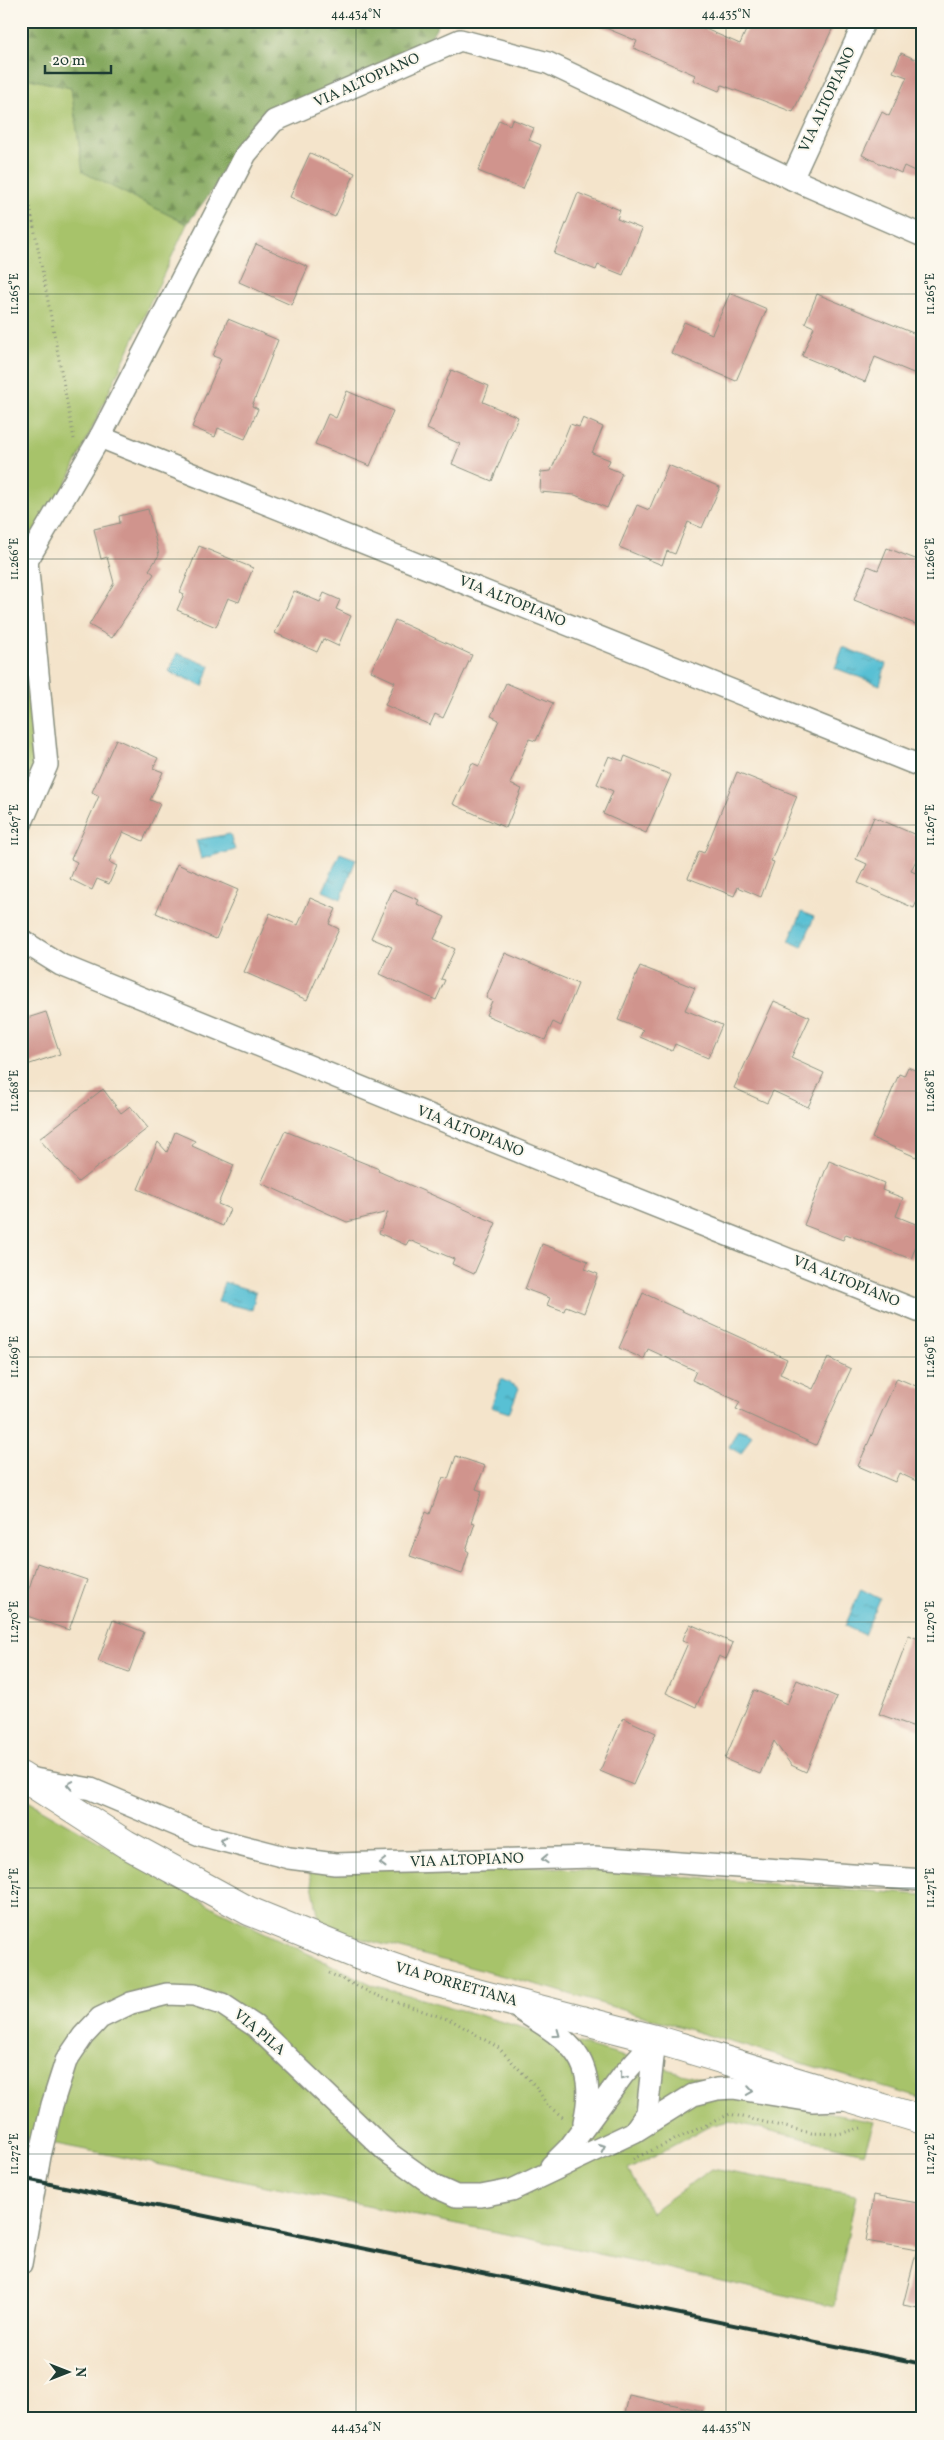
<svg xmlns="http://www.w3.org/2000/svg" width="944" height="2440" font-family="Vollkorn,serif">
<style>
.green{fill:#a7c36a;stroke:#63804f}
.forest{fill:url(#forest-firs);stroke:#527349}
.water{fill:url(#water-ripples);stroke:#3c7e84}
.building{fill:#d0948d}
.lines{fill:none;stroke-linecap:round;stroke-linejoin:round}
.street-casing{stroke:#8a9080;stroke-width:24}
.secondary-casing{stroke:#8a9080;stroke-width:30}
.path{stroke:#8a9080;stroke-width:3;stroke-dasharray:1 4;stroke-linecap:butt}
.street{stroke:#fff;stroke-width:21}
.secondary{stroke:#fff;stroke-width:28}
.rail{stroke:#1f3d34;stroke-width:4}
.oneway{stroke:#8f9e9a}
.ticks{fill:none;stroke:#1f3d34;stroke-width:1;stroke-opacity:0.45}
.labels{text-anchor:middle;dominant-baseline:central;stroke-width:4;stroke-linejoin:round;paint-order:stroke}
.street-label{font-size:15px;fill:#1f3d34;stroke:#fbf7ec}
.neatline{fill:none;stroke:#1f3d34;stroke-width:2}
.ticks-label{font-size:12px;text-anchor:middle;fill:#1f3d34}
</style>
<defs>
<pattern id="forest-firs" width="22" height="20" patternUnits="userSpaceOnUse" patternTransform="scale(1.25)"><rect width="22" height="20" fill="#85a95e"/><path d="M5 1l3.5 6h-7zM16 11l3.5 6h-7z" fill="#6c8b4e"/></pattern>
<pattern id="water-ripples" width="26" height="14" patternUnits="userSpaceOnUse" patternTransform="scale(1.25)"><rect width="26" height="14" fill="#58c0d4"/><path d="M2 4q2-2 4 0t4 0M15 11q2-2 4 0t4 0" fill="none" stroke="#489dad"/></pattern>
</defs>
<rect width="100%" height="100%" fill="#fbf7ec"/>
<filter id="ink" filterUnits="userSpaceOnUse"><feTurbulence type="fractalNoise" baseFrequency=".02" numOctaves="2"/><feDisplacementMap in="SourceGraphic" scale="10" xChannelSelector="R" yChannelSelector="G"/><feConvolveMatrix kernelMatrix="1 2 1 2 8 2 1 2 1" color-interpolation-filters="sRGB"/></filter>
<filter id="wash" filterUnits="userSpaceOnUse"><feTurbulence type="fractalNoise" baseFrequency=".0096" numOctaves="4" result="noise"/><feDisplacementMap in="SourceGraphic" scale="20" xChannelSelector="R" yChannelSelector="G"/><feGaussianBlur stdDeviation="1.12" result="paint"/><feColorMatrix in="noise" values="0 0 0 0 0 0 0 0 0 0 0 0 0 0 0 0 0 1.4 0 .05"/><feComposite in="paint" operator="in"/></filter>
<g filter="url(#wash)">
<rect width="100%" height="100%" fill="#f4e4cb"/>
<g class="green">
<polygon points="21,77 71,88 83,172 187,224 23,577 44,745 21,799"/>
<polygon points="21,1797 220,1911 373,1985 699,2078 737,2096 874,2122 864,2153 730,2121 709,2126 628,2170 651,2212 712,2169 856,2195 834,2306 527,2238 21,2137"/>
<polygon points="468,1861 923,1895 923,2099 549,1988 321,1928 309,1870"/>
</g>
<polygon class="forest" points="21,21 440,21 426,45 265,120 187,224 83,172 71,88 21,77"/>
<g class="water">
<polygon points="843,647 886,664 880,685 835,668"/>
<polygon points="177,653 210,666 203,686 169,672"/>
<polygon points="230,834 235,850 201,859 196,840"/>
<polygon points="340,853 356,859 341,899 323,891"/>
<polygon points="802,912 814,917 802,947 789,941"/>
<polygon points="224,1282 256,1292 252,1310 218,1302"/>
<polygon points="501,1379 519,1388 509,1413 491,1407"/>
<polygon points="738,1429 752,1434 741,1454 729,1447"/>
<polygon points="861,1589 880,1599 864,1635 845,1626"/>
</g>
<g id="blocks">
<g class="building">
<polygon points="589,21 687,21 740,44 750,21 758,21 777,30 781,21 836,21 793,112 722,85 719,91 693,80 695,75 634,48 637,41"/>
<polygon points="923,43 923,175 904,166 901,173 862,155 882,112 889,116 907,77 893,72 901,53 915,59"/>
<polygon points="512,119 534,128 529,140 541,145 523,189 478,171 499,120 510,125"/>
<polygon points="310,153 355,173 335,217 290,197"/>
<polygon points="578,193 620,210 617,219 642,229 623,275 598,265 596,270 554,254"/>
<polygon points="256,244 308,267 291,305 239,282"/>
<polygon points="730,293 767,309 736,381 671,353 684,322 712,334"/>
<polygon points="817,294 923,337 923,377 875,357 865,382 802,356 814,327 805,323"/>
<polygon points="228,319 278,340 252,406 258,409 245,439 218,428 215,437 192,427 221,359 213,356"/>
<polygon points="451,370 489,386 483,402 518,417 492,481 452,464 460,444 427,429"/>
<polygon points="347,391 393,411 370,466 315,444 328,414 336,418"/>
<polygon points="583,418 603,427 592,453 610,460 607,467 622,473 607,508 575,495 540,492 541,472 551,471 570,424 579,427"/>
<polygon points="668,465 720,487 702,528 688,522 675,554 667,551 662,565 619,547 637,505 649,510"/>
<polygon points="148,509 159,555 149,570 154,574 112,638 89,625 114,583 107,557 101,559 94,529 120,523 119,516"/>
<polygon points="199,546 253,568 239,602 228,598 216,627 177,610 184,594 180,592"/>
<polygon points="887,548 923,562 923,627 854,600 868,566 878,570"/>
<polygon points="294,591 320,602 324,593 340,600 336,609 351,616 338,646 323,639 317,652 275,633"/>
<polygon points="395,620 472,655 443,718 435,714 430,725 385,705 395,682 371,671"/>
<polygon points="506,683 553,703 536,741 529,739 510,784 522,789 506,828 453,804 472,763 479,766 499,720 491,716"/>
<polygon points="116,739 158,758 153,768 163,772 150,800 160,804 143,841 123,832 109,862 117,866 109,884 97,879 92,890 70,879 77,862 71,859 99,796 92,792"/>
<polygon points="609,756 623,761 625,756 671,775 646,833 603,814 613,791 597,784"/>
<polygon points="737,772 797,796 771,861 774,862 761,897 738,887 734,896 688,878 699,851 704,853"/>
<polygon points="874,817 923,838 923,845 911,871 923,876 923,887 914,908 858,883 867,864 856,859"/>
<polygon points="177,864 238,890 216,939 156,913"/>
<polygon points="393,889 419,900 417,904 445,917 434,939 455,949 441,979 445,980 436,1000 379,974 392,947 371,938"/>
<polygon points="310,898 336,909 329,924 339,929 307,1000 244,972 270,913 298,925"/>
<polygon points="505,953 578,984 561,1026 553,1022 545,1040 486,1015 492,1001 486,998"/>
<polygon points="640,966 695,988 685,1010 722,1025 708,1058 675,1044 672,1051 640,1037 643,1030 618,1020"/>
<polygon points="774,1001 810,1017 791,1058 824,1073 808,1107 773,1091 767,1103 734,1088"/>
<polygon points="46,1012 60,1054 21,1067 21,1020"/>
<polygon points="908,1067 923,1074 923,1141 916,1157 872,1138 899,1074 904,1076"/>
<polygon points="103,1089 121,1113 130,1106 148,1128 78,1182 39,1139"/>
<polygon points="285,1131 379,1169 378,1171 496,1223 474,1274 452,1264 454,1259 409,1240 406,1245 379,1233 388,1212 347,1222 261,1183"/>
<polygon points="175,1132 195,1141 192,1146 234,1165 218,1204 230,1209 223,1226 138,1189 158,1142 167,1152"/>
<polygon points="829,1161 884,1183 882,1190 903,1198 896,1216 923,1227 911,1259 846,1234 843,1240 804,1225"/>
<polygon points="542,1244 588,1261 585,1269 598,1274 584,1313 566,1306 564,1311 547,1305 550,1298 525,1289"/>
<polygon points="643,1293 787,1359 780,1374 813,1389 828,1358 851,1369 816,1445 736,1409 740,1402 692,1380 696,1371 648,1349 644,1359 619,1348"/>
<polygon points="897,1378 923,1389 923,1484 899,1473 895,1482 858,1466"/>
<polygon points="456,1456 485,1466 476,1489 482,1491 471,1522 475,1523 466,1550 469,1552 462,1574 410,1556 426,1512 430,1514 443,1477 448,1479"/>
<polygon points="37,1563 87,1580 69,1630 21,1614"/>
<polygon points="113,1620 144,1632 129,1672 98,1661"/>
<polygon points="690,1624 733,1643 726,1659 719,1656 696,1707 666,1693 688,1643 682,1641"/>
<polygon points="909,1635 923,1641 923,1730 879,1714"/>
<polygon points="797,1680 837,1697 806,1772 791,1765 774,1741 760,1774 725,1759 754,1690 787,1704"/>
<polygon points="623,1718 656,1733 633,1785 600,1771"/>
<polygon points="874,2195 923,2204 923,2251 866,2241"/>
<polygon points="916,2253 923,2254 923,2309 903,2305"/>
<polygon points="629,2395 703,2411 703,2419 624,2419"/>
</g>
</g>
</g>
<g filter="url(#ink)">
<use href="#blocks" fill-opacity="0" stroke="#8a9080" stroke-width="1"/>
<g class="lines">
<defs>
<g id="street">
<polyline points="792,179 865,21"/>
<polyline points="100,437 923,767"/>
<polyline points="21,824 47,765 27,561 100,437 246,154 274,121 460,40 548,63 792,179 923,236"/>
<polyline points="21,940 61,965 557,1167 923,1313"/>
<polyline points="29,1778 91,1789 200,1835 289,1858 335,1864 594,1857 923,1880"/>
<path d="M519,2009C568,2040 599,2057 584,2122"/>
<polyline points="635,2130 647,2113 655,2039"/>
<polyline points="551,2166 569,2148 623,2075 655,2039"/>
<polyline points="21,2264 40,2156 52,2105 66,2061 83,2036 100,2018 131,2003 167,1994 194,1995 222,2004 255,2026 387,2152 436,2187 456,2196 481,2196 512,2190 634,2132 693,2095 717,2089 733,2088 812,2101 842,2100"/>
</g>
<polyline id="secondary" points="21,1776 126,1844 249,1911 360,1956 434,1982 655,2039 923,2120"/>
</defs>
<use href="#street" class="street-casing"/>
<use href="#secondary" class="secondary-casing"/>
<g class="path">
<polyline points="21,158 74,439"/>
<polyline points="329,1973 378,1996 453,2021 499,2048 537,2088 547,2105 563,2117"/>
<polyline points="633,2159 730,2114 811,2133 838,2134 861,2128"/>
</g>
<use href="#street" class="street"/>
<use href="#secondary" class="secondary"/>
<polyline class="rail" points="21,2178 923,2364"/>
</g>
<defs><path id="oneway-chevron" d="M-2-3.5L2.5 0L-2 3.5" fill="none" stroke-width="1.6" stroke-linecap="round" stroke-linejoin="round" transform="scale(1.25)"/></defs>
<g class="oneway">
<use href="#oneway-chevron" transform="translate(70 1785) rotate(-170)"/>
<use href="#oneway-chevron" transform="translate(223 1841) rotate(-165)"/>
<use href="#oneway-chevron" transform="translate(545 1859) rotate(178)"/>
<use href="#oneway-chevron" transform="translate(383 1863) rotate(179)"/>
<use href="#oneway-chevron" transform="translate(557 2034) rotate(36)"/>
<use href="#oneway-chevron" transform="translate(623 2076) rotate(129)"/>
<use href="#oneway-chevron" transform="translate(750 2091) rotate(9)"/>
<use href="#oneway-chevron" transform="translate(602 2147) rotate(-25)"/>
</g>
</g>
<path class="ticks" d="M356,21V2419M726,21V2419M21,28H923M21,294H923M21,559H923M21,825H923M21,1091H923M21,1357H923M21,1622H923M21,1888H923M21,2154H923"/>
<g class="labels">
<g class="street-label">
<text transform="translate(367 81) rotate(-24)">VIA ALTOPIANO</text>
<text transform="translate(828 100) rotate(-65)">VIA ALTOPIANO</text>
<text transform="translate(512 602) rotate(22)">VIA ALTOPIANO</text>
<text transform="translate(470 1132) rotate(22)">VIA ALTOPIANO</text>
<text transform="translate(846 1282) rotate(22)">VIA ALTOPIANO</text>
<text transform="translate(467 1861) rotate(-2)">VIA ALTOPIANO</text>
<text transform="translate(456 1985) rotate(16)">VIA PORRETTANA</text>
<text transform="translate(259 2033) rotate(40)">VIA PILA</text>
</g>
</g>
<rect width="944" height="2440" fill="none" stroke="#fbf7ec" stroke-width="55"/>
<g transform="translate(68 2372) rotate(90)" stroke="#fbf7ec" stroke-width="4" paint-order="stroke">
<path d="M0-4L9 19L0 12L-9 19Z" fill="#1f3d34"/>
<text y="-8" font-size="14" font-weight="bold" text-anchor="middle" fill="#1f3d34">N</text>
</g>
<path d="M45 65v8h66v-8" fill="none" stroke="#1f3d34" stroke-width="2.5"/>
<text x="52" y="65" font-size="15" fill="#1f3d34" stroke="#fbf7ec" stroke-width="4" paint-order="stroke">20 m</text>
<rect x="28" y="28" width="888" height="2384" class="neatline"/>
<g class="ticks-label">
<text x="356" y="18">44.434°N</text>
<text x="726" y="18">44.435°N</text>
<text transform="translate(930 294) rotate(-90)" y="4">11.265°E</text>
<text transform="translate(14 294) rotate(-90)" y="4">11.265°E</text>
<text transform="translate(930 559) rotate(-90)" y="4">11.266°E</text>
<text transform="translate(14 559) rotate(-90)" y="4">11.266°E</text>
<text transform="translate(14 825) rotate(-90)" y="4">11.267°E</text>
<text transform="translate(930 825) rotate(-90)" y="4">11.267°E</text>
<text transform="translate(14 1091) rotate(-90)" y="4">11.268°E</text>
<text transform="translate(930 1091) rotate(-90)" y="4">11.268°E</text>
<text transform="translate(930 1357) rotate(-90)" y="4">11.269°E</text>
<text transform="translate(14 1357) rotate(-90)" y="4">11.269°E</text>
<text transform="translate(930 1622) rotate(-90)" y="4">11.270°E</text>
<text transform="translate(14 1622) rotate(-90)" y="4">11.270°E</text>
<text transform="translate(14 1888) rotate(-90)" y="4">11.271°E</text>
<text transform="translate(930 1888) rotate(-90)" y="4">11.271°E</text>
<text transform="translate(14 2154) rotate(-90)" y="4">11.272°E</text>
<text transform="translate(930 2154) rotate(-90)" y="4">11.272°E</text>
<text x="356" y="2431">44.434°N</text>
<text x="726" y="2431">44.435°N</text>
</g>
</svg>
